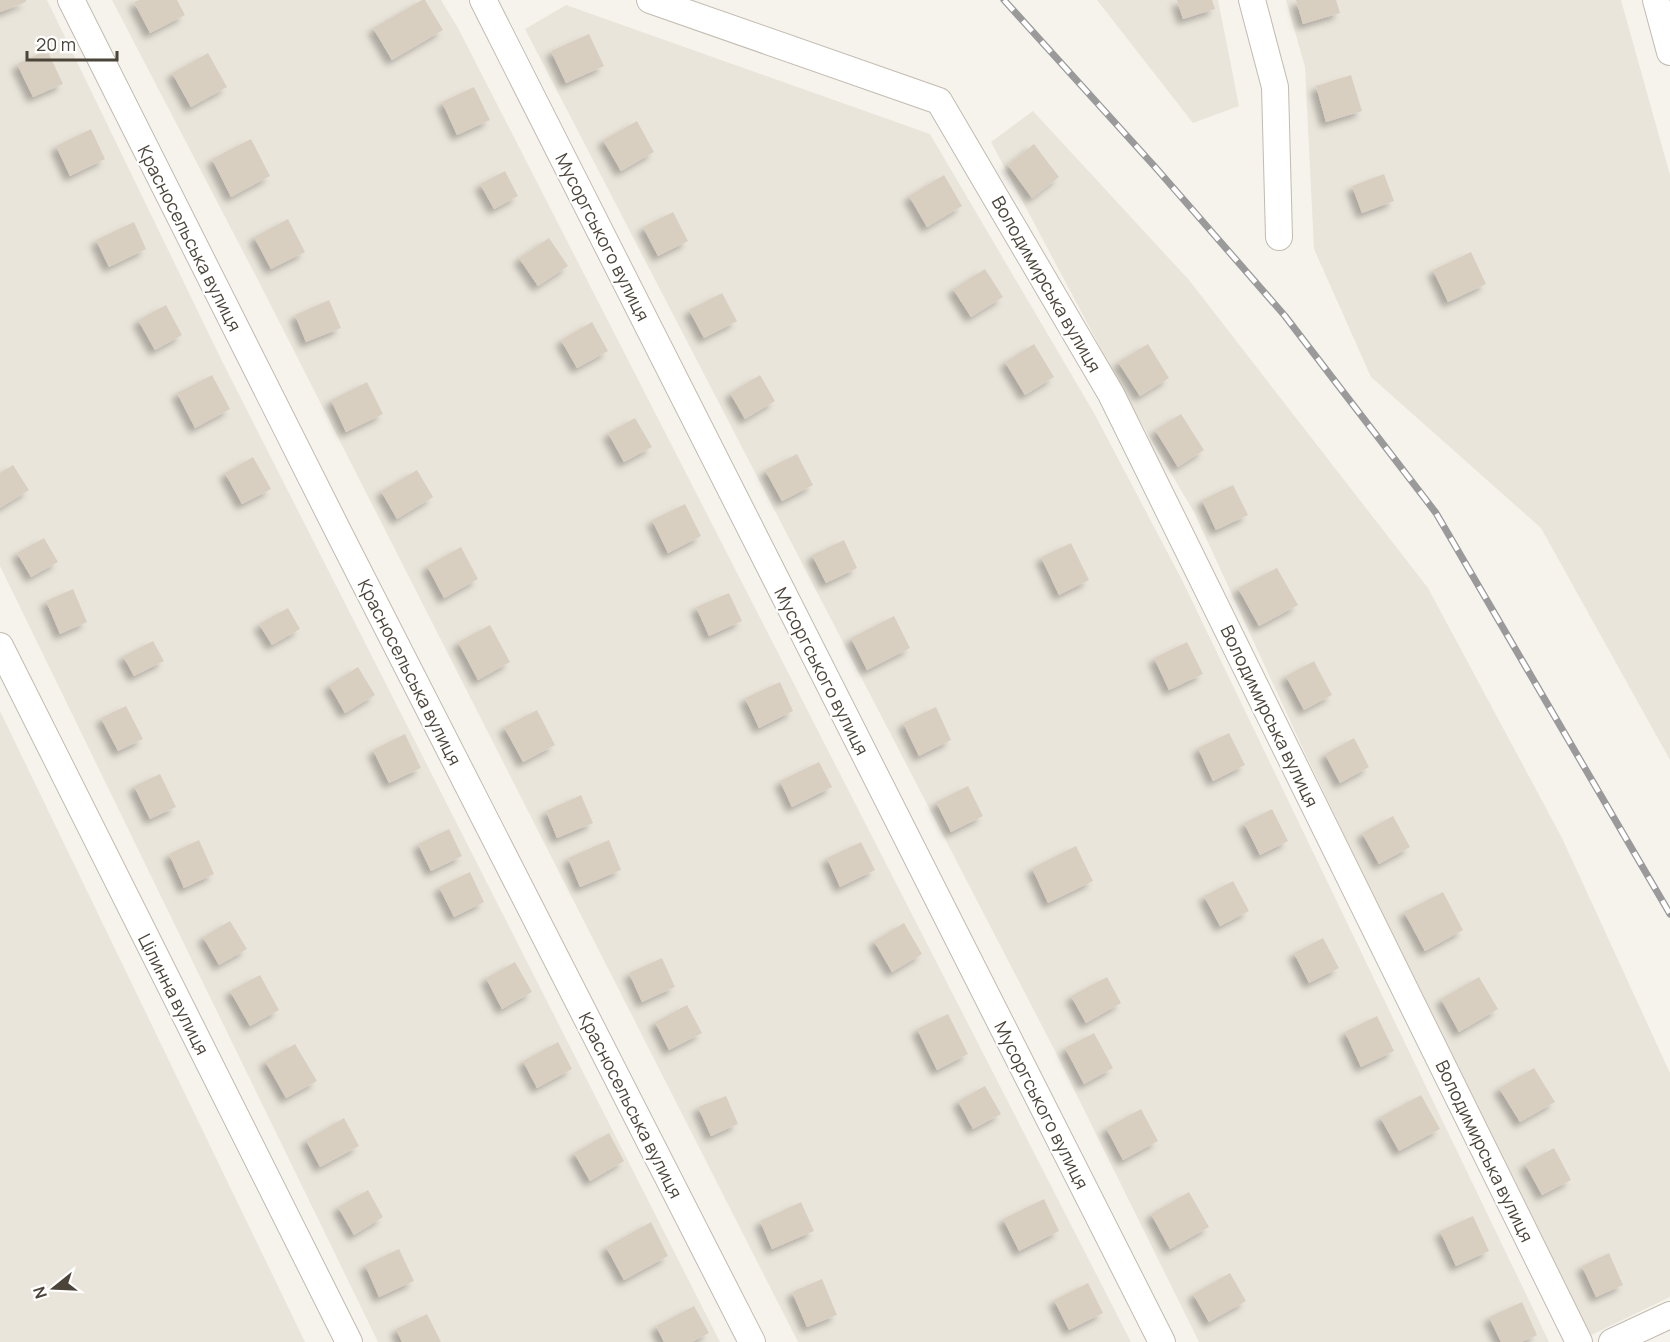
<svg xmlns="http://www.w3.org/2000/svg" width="1670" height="1342" font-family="Manrope,sans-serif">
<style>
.residential{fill:#eae5da}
.building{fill:#d8cfc1;filter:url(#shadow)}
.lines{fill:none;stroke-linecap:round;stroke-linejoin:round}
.minor-casing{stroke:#c2bbae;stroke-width:28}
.minor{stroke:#fff;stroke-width:26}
.rail-casing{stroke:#9a9a9a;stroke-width:7}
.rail{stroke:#fff;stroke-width:4.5;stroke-dasharray:14;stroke-linecap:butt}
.labels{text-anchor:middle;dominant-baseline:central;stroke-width:4.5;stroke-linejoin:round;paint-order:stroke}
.street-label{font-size:18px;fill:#4b4439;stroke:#fff}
</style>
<defs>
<filter id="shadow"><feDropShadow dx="-5.5" dy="5.5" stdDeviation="3" flood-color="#0004"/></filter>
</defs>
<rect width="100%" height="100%" fill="#f6f3ec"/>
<g class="residential">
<polygon points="0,0 47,0 221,359 720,1342 378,1342 0,566"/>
<polygon points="112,0 441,0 458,28 1131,1342 798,1342 261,286"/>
<polygon points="1097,0 1218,0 1239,106 1193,123"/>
<polygon points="1286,0 1621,0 1670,175 1670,760 1541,528 1371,377 1314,249 1305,67"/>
<polygon points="566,5 930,134 1094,413 1182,580 1549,1342 1199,1342 1055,1051 525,29"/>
<polygon points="1033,111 1189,280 1428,588 1562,838 1670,1073 1670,1297 1589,1336 1418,989 1304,751 1194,512 1134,411 991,142"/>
<polygon points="0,711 305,1342 0,1342"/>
</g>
<g class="building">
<polygon points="0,0 26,0 26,2 0,12"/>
<polygon points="139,0 177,0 185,15 150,33 134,2"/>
<polygon points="422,0 425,0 443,30 392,60 373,28"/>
<polygon points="1177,0 1212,0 1215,9 1183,19"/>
<polygon points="1296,0 1336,0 1340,13 1303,24"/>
<polygon points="589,34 604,66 566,83 551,51"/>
<polygon points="47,50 63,84 33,97 17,64"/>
<polygon points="208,53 227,87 191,107 172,73"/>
<polygon points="1351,75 1362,111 1326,122 1316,86"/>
<polygon points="474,87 490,120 457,135 442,102"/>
<polygon points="637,121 654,152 621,171 603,140"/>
<polygon points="91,129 105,159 70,176 56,146"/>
<polygon points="251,139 270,176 231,197 212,159"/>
<polygon points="1034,144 1059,177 1032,198 1008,165"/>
<polygon points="505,171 518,196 494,209 480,184"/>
<polygon points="1384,174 1394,201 1362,213 1352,186"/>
<polygon points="944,175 962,206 927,227 909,196"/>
<polygon points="673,212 688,241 658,256 643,227"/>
<polygon points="288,219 305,252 271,269 254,237"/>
<polygon points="134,222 146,249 109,267 96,240"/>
<polygon points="549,238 568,266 538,286 519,258"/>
<polygon points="1471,252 1486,284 1448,302 1433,270"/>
<polygon points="985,269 1003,297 971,317 953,289"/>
<polygon points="722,293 737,321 704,338 689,310"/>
<polygon points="329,300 341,328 306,342 295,315"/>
<polygon points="166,305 182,335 155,350 138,320"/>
<polygon points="592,322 608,351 577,368 561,340"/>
<polygon points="1034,344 1054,377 1025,395 1005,362"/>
<polygon points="1148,344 1169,378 1140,396 1118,362"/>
<polygon points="212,375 230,409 195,428 177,393"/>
<polygon points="760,375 775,401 745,419 730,393"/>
<polygon points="367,382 383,414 346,432 331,400"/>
<polygon points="1181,414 1204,450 1178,467 1155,430"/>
<polygon points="635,418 652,447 624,462 608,433"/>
<polygon points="797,454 813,485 782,501 765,470"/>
<polygon points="253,457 271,489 242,504 225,473"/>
<polygon points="13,465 29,490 0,508 0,473"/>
<polygon points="417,470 433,497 397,519 381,491"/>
<polygon points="1233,485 1248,515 1216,530 1202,500"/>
<polygon points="685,504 701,536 668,553 652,520"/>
<polygon points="44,538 58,562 31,577 17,553"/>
<polygon points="844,540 857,568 826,583 812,555"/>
<polygon points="1071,543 1089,580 1059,595 1041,557"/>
<polygon points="461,547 478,579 444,598 427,566"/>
<polygon points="1277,568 1298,605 1259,626 1238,588"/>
<polygon points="73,589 87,622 60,634 46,601"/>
<polygon points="729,593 742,621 709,636 696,607"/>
<polygon points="288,608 300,629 272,645 259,624"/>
<polygon points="894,616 910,648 867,670 851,638"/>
<polygon points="490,625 510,662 478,680 458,642"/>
<polygon points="153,641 164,661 134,676 123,656"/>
<polygon points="1187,642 1203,674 1169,690 1154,658"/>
<polygon points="1314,661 1332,695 1304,710 1286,676"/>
<polygon points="358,667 375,695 345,713 329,685"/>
<polygon points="780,682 793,711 759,728 745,698"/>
<polygon points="126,706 143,739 118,751 101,718"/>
<polygon points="936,707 951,740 919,756 903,723"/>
<polygon points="537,710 555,745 523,762 504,727"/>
<polygon points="1229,733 1245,765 1213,781 1198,748"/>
<polygon points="405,734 421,768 389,783 373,750"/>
<polygon points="1354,738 1369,767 1340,783 1325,754"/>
<polygon points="819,762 832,787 792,807 780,781"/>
<polygon points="160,774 176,807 150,819 134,786"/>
<polygon points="968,786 983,816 951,832 936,802"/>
<polygon points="581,795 593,823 557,838 546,811"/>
<polygon points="1272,809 1288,841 1260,855 1244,823"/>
<polygon points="1393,816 1410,847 1379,864 1362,833"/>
<polygon points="449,829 462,856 431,871 418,844"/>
<polygon points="199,840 214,874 184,888 169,854"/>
<polygon points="609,840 621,870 580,887 568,858"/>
<polygon points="861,842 875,870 840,887 827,858"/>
<polygon points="1076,846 1093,881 1048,903 1032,868"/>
<polygon points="470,872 484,902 454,917 439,887"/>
<polygon points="1233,881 1249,911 1220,926 1204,896"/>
<polygon points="1443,892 1463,930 1425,951 1404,912"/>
<polygon points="230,921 247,949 219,965 203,937"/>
<polygon points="904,923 922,954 892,972 874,941"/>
<polygon points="1323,938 1339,968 1309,983 1294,953"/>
<polygon points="662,958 675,987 642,1002 629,973"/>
<polygon points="515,962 532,992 502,1009 486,978"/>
<polygon points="260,975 279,1010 250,1026 230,991"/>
<polygon points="1107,977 1121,1003 1086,1023 1071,996"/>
<polygon points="1479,977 1498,1009 1459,1032 1441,999"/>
<polygon points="687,1005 702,1033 669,1050 655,1022"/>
<polygon points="948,1014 968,1054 937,1070 917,1029"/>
<polygon points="1377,1016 1394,1051 1361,1067 1345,1032"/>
<polygon points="1094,1033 1113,1068 1084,1084 1065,1048"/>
<polygon points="558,1042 572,1069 537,1088 523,1061"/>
<polygon points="295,1044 317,1081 286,1098 265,1061"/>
<polygon points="1534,1068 1555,1102 1520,1122 1499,1088"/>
<polygon points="985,1086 1001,1114 973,1129 958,1101"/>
<polygon points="1421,1095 1440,1129 1399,1151 1380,1117"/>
<polygon points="726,1096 738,1124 711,1136 698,1107"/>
<polygon points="1141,1109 1158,1141 1123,1160 1106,1128"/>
<polygon points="344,1118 359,1146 320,1167 306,1140"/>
<polygon points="609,1133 624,1161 590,1181 574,1153"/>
<polygon points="1554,1148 1571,1180 1542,1195 1525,1164"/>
<polygon points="368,1190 383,1217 354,1235 338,1207"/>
<polygon points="1189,1192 1209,1227 1170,1249 1151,1214"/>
<polygon points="1044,1199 1059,1231 1019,1251 1003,1219"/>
<polygon points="801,1202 814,1231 772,1249 760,1221"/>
<polygon points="1473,1216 1489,1251 1456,1266 1440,1231"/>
<polygon points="651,1222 668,1256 624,1280 606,1247"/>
<polygon points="399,1249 414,1281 379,1297 365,1265"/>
<polygon points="1609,1253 1623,1285 1596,1297 1582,1266"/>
<polygon points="1230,1273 1246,1301 1209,1322 1193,1294"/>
<polygon points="822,1279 837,1315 807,1327 792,1292"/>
<polygon points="1088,1283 1103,1313 1069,1330 1054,1300"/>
<polygon points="1522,1302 1537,1335 1522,1342 1501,1342 1489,1317"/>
<polygon points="694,1306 709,1333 692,1342 664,1342 656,1326"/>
<polygon points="427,1314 441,1342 402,1342 396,1329"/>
</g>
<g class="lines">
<defs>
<g id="minor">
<polyline points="71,0 338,531 752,1342"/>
<polyline points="483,0 1162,1342"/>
<polyline points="650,0 939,101 1111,394 1579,1342"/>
<polyline points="1252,0 1275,87 1279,237"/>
<polyline points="1656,0 1670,52"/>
<polyline points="0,646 349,1342"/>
<polyline points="1612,1342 1670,1315"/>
</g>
</defs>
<use href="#minor" class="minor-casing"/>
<use href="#minor" class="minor"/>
<defs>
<polyline id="rail" points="1004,0 1156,168 1285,316 1436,513 1670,914"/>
</defs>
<use href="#rail" class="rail-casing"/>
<use href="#rail" class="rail"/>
</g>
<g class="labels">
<g class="street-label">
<text transform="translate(603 237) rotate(63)">Мусоргського вулиця</text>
<text transform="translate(190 238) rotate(63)">Красносельська вулиця</text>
<text transform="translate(1047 284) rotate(60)">Володимирська вулиця</text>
<text transform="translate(822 671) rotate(63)">Мусоргського вулиця</text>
<text transform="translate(410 672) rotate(63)">Красносельська вулиця</text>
<text transform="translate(1270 716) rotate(64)">Володимирська вулиця</text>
<text transform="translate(174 994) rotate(63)">Цілинна вулиця</text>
<text transform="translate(631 1105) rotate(63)">Красносельська вулиця</text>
<text transform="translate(1042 1105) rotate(63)">Мусоргського вулиця</text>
<text transform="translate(1485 1151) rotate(64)">Володимирська вулиця</text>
</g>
</g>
<g transform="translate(54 1288) rotate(252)" stroke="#ffffff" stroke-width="4.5" paint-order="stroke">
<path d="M0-4.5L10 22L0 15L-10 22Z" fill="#4b4439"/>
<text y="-9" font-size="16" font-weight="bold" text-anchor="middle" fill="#4b4439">N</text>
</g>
<path d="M27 51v9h90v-9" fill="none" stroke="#4b4439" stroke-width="3"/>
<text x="36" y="51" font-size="18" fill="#4b4439" stroke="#ffffff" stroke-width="4.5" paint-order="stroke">20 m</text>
</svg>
